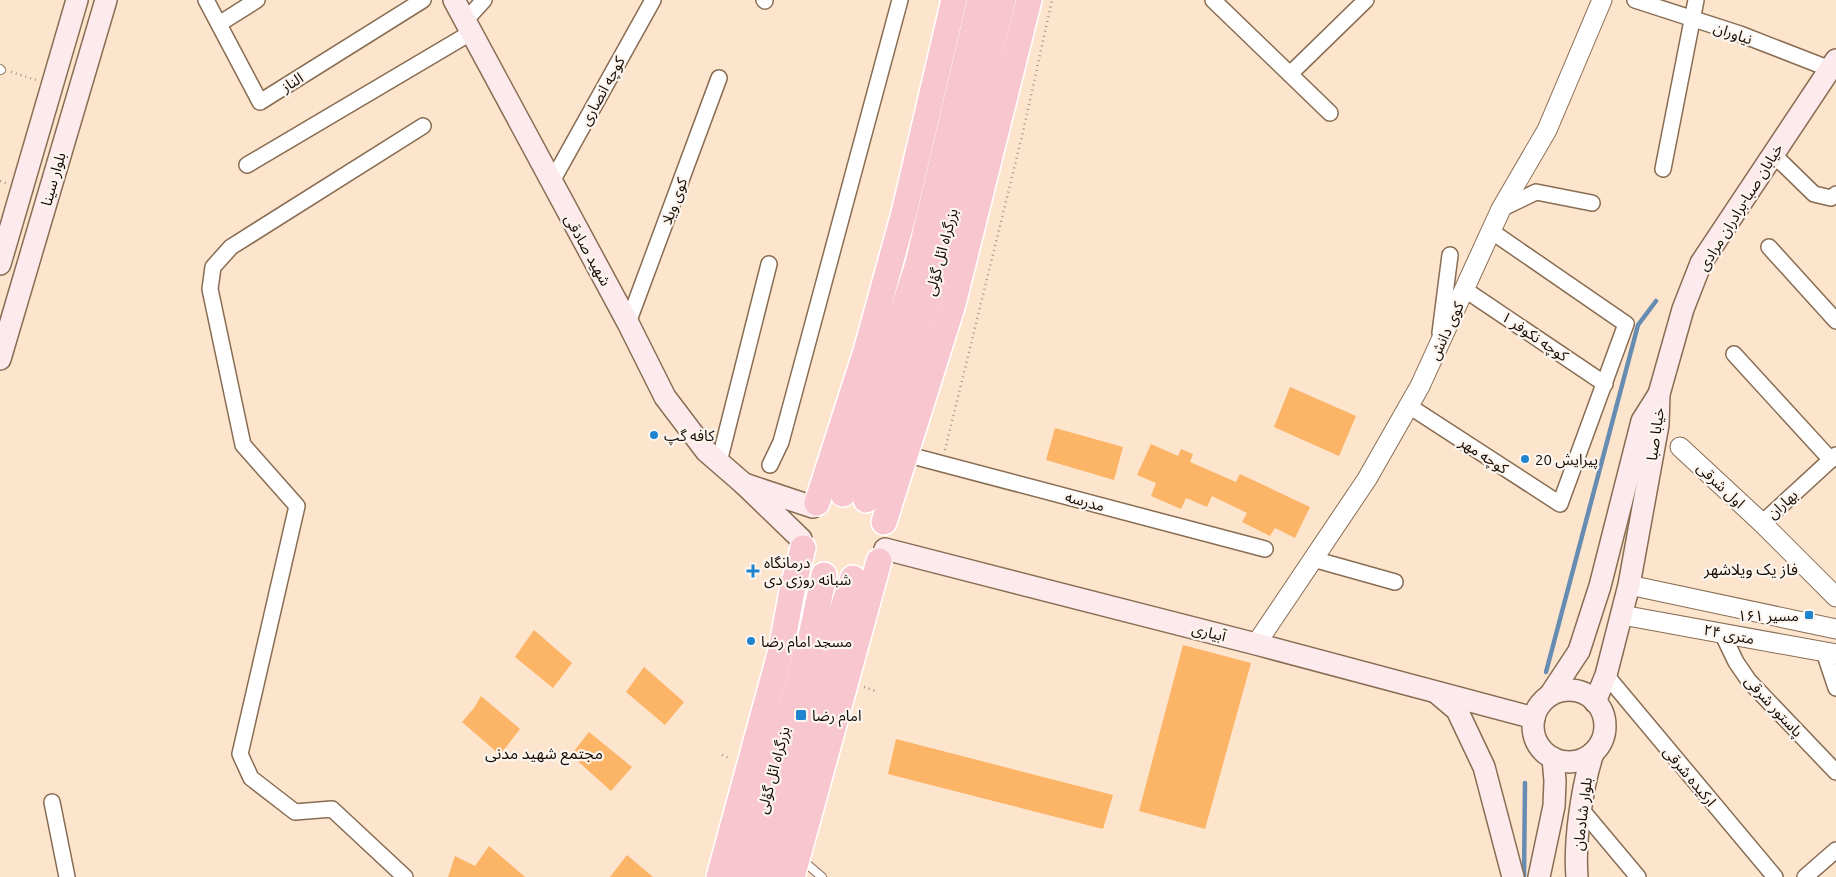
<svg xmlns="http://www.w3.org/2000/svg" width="1836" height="877" font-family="Ubuntu,'Noto Sans Arabic',sans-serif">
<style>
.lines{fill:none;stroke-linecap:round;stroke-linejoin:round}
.stream{stroke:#668db1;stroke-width:4.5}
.building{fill:#fcb467}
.service-casing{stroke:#886d52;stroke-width:10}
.minor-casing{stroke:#886d52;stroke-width:18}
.tertiary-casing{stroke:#886d52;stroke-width:21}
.secondary-casing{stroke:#886d52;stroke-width:24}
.trunk-casing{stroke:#fff;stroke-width:28}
.path{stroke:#a99583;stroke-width:2.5;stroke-dasharray:1 4;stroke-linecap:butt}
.service{stroke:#fff;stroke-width:8}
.minor{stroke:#fff;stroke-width:15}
.tertiary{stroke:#fff;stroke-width:19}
.secondary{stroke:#fceaed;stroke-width:21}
.trunk{stroke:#f8c6cf;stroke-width:25}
.poi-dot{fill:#1e84cf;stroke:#fcf5ef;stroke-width:2}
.labels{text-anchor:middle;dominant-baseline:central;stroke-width:4.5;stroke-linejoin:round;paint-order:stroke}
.street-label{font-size:15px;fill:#150b03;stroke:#fcf5ef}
.poi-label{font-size:15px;fill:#150b03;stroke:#fcf5ef;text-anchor:start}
.neighbourhood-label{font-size:16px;fill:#150b03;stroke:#fcf5ef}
</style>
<rect width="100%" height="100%" fill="#fde4cc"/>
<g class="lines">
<g class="stream">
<polyline points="1546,672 1638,325 1656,301"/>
<polyline points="1524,877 1525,783"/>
</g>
</g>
<g class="building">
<polygon points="1290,387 1356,416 1339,456 1274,427"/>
<polygon points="1055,428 1123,447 1114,480 1046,460"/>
<polygon points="1151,444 1178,456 1181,449 1193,454 1190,462 1236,482 1240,474 1310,507 1295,538 1275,528 1270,536 1242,522 1247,513 1212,496 1207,507 1186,498 1181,509 1151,496 1156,483 1137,475"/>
<polygon points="534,630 572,663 553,688 515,657"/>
<polygon points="1183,645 1251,663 1205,829 1139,811"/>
<polygon points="644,667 684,702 665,725 626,692"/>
<polygon points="481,696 520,729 500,755 462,722 474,708"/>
<polygon points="589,732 632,767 611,791 571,755"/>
<polygon points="896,739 1113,795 1103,829 888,774"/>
<polygon points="489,846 525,877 448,877 455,856 475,866"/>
<polygon points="627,855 653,877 610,877"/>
</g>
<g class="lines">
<defs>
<g id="service">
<polyline points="0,69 1,70"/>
<polyline points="801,859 822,877"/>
</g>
<g id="minor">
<polyline points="206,0 260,102 423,0"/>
<polyline points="764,0 765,1"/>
<polyline points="1213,0 1330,113"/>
<polyline points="1635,0 1740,34 1830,69"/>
<polyline points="465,21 484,0"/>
<polyline points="219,24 257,0"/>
<polyline points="1290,74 1366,0"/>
<polyline points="1773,154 1814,194 1831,198 1836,194"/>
<polyline points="247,165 472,32"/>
<polyline points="1663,169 1696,0"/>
<polyline points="551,183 653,0"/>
<polyline points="1501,209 1536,192 1592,203"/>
<polyline points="1769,247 1836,321"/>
<polyline points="1464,289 1605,384"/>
<polyline points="628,323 719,78"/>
<polyline points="1440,333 1450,255"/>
<polyline points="1734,354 1831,460"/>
<polyline points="1409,406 1560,504 1626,324 1491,231"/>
<polyline points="905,454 1265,549"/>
<polyline points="719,462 769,264"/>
<polyline points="770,465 781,442 900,0"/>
<polyline points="1762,523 1836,455"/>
<polyline points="1313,559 1395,582"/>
<polyline points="1722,633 1736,662 1749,681 1836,772"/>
<polyline points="1824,652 1836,688"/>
<polyline points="1606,675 1775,877"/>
<polyline points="52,802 67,877"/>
<polyline points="1581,809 1638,877"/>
<polyline points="405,877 332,809 295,812 251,778 240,754 297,506 243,445 210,289 213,267 231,247 423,126"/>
<polyline points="1805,877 1836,850"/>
</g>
<g id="tertiary">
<polyline points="1680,447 1762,523 1836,597"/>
<polyline points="1629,585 1836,629"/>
<polyline points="1622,615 1836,654"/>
<polyline points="1256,644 1367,479 1420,386 1501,209 1547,130 1602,0"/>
</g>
<g id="secondary">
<polyline points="454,0 628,323 665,397 706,451 744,484"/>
<polyline points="0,264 77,0"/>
<polyline points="0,359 106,0"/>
<polyline points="801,539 744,484 813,507"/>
<polyline points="885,549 1256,644 1534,718"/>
<circle cx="1569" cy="726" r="36"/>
<polyline points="1437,693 1457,710 1484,767 1513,877"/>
<polyline points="1550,695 1579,651 1600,586 1642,421 1659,394"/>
<polyline points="1595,702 1606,675 1629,585 1658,425 1659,394 1683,309 1701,263 1836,60"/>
<polyline points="1539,877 1554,806 1555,781 1553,758"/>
<path d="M1577,877C1574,842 1582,786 1593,753"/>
</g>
<g id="trunk">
<polyline points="843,494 918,264 980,0"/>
<polyline points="866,500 937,271 1003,0"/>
<polyline points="817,503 866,351 904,213 954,0"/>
<polyline points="884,522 953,304 1029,0"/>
<polyline points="719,877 781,650 792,591 803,548"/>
<polyline points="744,877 812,632 824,575"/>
<polyline points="767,877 831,643 853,578"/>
<polyline points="792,877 879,561"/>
</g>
</defs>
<use href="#service" class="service-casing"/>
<use href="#minor" class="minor-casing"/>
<use href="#tertiary" class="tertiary-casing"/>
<use href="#secondary" class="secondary-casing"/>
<use href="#trunk" class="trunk-casing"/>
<g class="path">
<polyline points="11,72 36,80"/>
<polyline points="0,181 6,183"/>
<polyline points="945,450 1023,132 1052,0"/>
<polyline points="864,687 878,692"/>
<polyline points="722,755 731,759"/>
</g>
<use href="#service" class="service"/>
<use href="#minor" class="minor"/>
<use href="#tertiary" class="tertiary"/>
<use href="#secondary" class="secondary"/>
<use href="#trunk" class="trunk"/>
</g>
<g class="poi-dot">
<circle cx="654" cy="435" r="5"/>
<circle cx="1525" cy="459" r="5"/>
<path d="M750.5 563.5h5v5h5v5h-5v5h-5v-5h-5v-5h5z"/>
<rect x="1804" y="610" width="10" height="10" rx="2.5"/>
<circle cx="751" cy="641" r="5"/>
<rect x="795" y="709" width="12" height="12" rx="2.5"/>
</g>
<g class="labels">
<g class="street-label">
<text transform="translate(1733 33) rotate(19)">نیاوران</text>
<text transform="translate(292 82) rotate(-32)">الناز</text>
<text transform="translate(602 91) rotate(-61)">کوچه انصاری</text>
<text transform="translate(53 179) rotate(-74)">بلوار سینا</text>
<text transform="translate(674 201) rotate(-70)">کوی ویلا</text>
<text transform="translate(1740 207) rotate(-58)">خیابان صبا-برادران مرادی</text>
<text transform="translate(588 250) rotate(61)">شهید صادقی</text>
<text transform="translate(941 252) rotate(-75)">بزرگراه ائل گؤلی</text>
<text transform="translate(1446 331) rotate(-65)">کوی دانش</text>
<text transform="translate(1535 336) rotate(34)">کوچه نکوفر ۱</text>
<text transform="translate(1655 434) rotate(-82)">خیابا صبا</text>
<text transform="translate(1484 455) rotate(33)">کوچه مهر</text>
<text transform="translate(1721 485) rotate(43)">اول شرقی</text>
<text transform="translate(1085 501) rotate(15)">مدرسه</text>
<text transform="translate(1782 504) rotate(-42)">بهاران</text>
<text transform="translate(1209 632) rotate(14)">آبیاری</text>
<text transform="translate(1729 634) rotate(11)">۲۴ متری</text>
<text transform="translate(1774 706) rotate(47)">پاستور شرقی</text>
<text transform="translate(773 770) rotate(-75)">بزرگراه ائل گؤلی</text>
<text transform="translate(1690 776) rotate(50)">ارکیده شرقی</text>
<text transform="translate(1582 814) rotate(-83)">بلوار شادمان</text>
</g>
<g class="poi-label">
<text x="664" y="435">کافه گپ</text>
<text x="1535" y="459">پیرایش 20</text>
<text x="764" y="562">درمانگاه<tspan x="764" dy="17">شبانه روزی دی</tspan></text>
<text x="1799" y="615" text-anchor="end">مسیر ۱۶۱</text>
<text x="761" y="641">مسجد امام رضا</text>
<text x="812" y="715">امام رضا</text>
</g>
<g class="neighbourhood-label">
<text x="1751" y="569">فاز یک ویلاشهر</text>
<text x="544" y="753">مجتمع شهید مدنی</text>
</g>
</g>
</svg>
